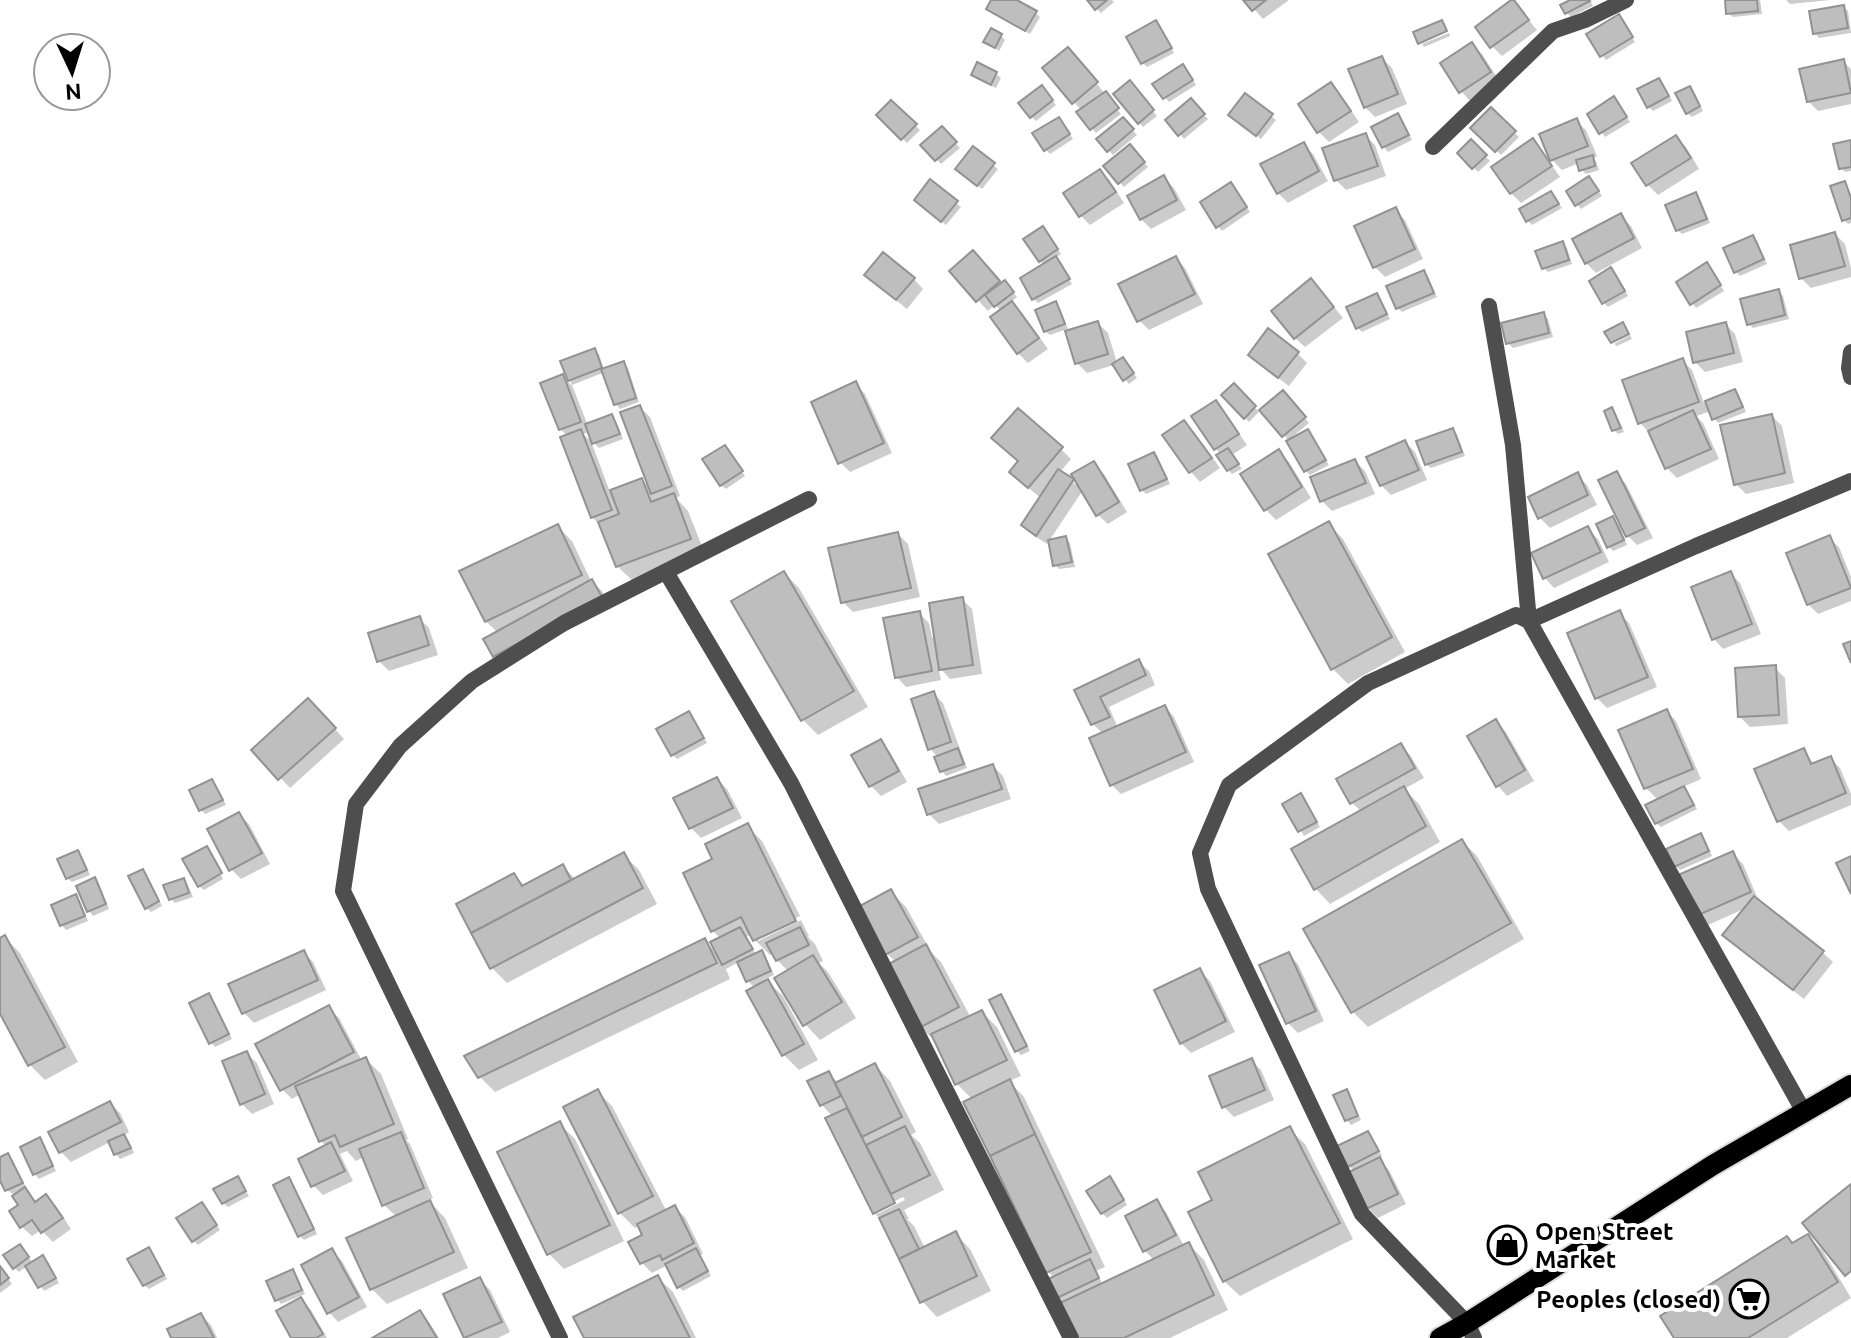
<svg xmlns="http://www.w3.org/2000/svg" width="1851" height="1338" font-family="Ubuntu,sans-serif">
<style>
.shadow{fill:#0003;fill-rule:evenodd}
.building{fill:#bebebe;stroke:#929292;stroke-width:2}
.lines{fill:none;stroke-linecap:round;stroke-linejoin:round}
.primary-casing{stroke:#dbdbdb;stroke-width:24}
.minor{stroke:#4e4e4e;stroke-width:16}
.primary{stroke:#000;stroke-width:20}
.labels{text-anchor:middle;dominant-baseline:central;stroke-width:8;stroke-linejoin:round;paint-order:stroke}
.poi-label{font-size:24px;font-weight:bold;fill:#000;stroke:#fff;text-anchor:start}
</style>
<rect width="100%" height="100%" fill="#fff"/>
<g class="shadow">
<polygon points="994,0 1013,0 1035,13 1040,17 1030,34 993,13"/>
<polygon points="1089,0 1112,0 1114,2 1101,13"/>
<polygon points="1246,0 1289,0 1263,19"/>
<polygon points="1574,0 1590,0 1593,6 1571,17 1567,13"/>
<polygon points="1727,0 1760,0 1762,14 1733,17 1728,13"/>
<polygon points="1786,0 1831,0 1790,4"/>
<polygon points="1513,1 1537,30 1502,56 1492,46"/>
<polygon points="1843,7 1848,11 1851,33 1819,38 1815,33"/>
<polygon points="1623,21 1635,42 1606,60 1602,55"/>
<polygon points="1156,22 1160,27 1174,53 1147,67 1143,63"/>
<polygon points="1449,33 1450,36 1424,47 1422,44"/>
<polygon points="1001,36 1005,40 999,51 986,41"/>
<polygon points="1472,44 1482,54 1500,82 1470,101 1461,91"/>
<polygon points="1382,58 1392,68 1407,104 1375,117 1365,107"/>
<polygon points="1077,59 1121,114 1096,133 1079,113 1082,111 1044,68"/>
<polygon points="1843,61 1851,69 1851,104 1818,111 1808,101"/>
<polygon points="978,65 996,74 1001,78 996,88 977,79 973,75"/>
<polygon points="1187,71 1196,85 1169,102 1155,85"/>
<polygon points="1659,80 1663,84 1672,101 1653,111 1649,107"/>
<polygon points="1330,84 1340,94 1359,122 1329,142 1319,132 1301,104"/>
<polygon points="1134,87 1157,116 1143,127 1139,122"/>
<polygon points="1690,88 1694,92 1703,111 1692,117 1687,113"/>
<polygon points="1046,92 1056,105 1036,121 1031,116"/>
<polygon points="1614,99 1630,122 1605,137 1589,114"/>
<polygon points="1191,101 1208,119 1184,139 1168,120"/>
<polygon points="891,102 920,130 907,143 879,115"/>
<polygon points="1491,110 1519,137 1501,155 1473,128"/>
<polygon points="1398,115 1402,120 1412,140 1388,152 1384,147 1374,128"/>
<polygon points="1271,116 1276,120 1261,139 1235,119"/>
<polygon points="1059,119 1073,139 1050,154 1045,149"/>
<polygon points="1123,119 1137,135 1113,155 1099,140"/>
<polygon points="1576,121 1586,130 1597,156 1593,158 1596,161 1599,170 1586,174 1581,169 1579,163 1562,170 1552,160"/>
<polygon points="942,128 960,148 941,164 923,145"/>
<polygon points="1365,135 1375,145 1386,176 1346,190 1336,180"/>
<polygon points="1676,137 1686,147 1699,169 1658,195 1648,185 1634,163"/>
<polygon points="1532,141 1542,151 1560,177 1521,203 1511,193"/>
<polygon points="1471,142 1490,161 1478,172 1460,153"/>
<polygon points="1851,142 1851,171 1845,172 1841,168"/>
<polygon points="1303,144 1313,154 1328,181 1288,203 1278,193"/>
<polygon points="1130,147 1148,167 1124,187 1106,167"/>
<polygon points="973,149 998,169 982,189 962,173"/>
<polygon points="1100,171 1110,181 1124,203 1090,225 1081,216"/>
<polygon points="1164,178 1174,188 1186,210 1151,229 1141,219"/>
<polygon points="1593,183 1602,196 1581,209 1577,204"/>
<polygon points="1844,183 1851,194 1851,223 1848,224 1844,220"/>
<polygon points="1235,189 1250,212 1222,231 1218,226"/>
<polygon points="1551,193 1562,208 1532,225 1528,221"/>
<polygon points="1696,195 1700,199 1710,223 1682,234 1677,230"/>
<polygon points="956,203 961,207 946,225 921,204"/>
<polygon points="1395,210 1405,220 1423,259 1385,277 1375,267"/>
<polygon points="1621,216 1631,226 1642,248 1596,273 1586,263"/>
<polygon points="1047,233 1061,254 1055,258 1072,284 1038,303 1034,299 1045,265 1040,261"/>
<polygon points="1835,234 1845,244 1851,268 1851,277 1811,288 1801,278"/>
<polygon points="1752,237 1757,241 1767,264 1740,276 1736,272"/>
<polygon points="1563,244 1567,248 1572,264 1548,272 1544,268"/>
<polygon points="1176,258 1185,268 1203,304 1149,330 1139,320"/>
<polygon points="982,263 1002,285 1009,287 1017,297 1011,302 1022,313 1048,349 1028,363 1018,353 1001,311 995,304 988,311 952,272"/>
<polygon points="1711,269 1724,291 1696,308 1678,283"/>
<polygon points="1423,272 1428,277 1437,297 1402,312 1398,308"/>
<polygon points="1615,274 1628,296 1608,307 1604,303"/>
<polygon points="914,279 923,289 907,309 877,285"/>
<polygon points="1321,291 1343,318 1305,347 1295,338"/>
<polygon points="1778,291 1783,296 1789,319 1753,328 1749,324"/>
<polygon points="1377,295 1381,300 1390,319 1362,332 1358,328"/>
<polygon points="1056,304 1060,308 1069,332 1098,323 1108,333 1117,363 1127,364 1137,378 1129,384 1114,365 1087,373 1077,363 1067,329 1050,335 1045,331"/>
<polygon points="1543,314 1548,319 1553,337 1513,348 1508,343 1503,325"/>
<polygon points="1725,324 1735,334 1743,362 1705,372 1695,362"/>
<polygon points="1630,335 1632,339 1617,346 1614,344"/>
<polygon points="594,350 599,354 604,370 623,363 628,368 639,402 620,409 616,404 605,372 572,385 588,426 612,417 616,421 623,439 599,448 594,443 590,432 583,434 591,441 610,492 642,480 651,490 640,407 650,417 680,496 676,498 688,511 705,554 633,581 617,566 603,528 592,517 568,436 560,429 563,376 572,386 563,362"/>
<polygon points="1297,353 1307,363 1289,386 1261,365 1251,355"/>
<polygon points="1682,360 1692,370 1704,403 1735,391 1739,395 1746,412 1718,423 1714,418 1711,411 1696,416 1703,423 1719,459 1677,478 1667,468 1650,433 1640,423"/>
<polygon points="855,384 865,394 892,453 850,472 840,462"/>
<polygon points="1234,386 1259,412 1249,422 1224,395"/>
<polygon points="1287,397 1309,423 1291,438 1292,440 1307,431 1329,465 1310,475 1306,471 1290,442 1262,410"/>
<polygon points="1215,403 1225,413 1247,445 1232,455 1242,469 1232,474 1228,470 1221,454 1216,449"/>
<polygon points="1612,410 1616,414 1624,432 1618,434 1614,430"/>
<polygon points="1772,416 1782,426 1794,483 1746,494 1736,484"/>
<polygon points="1184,422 1194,432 1220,468 1200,482 1191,472 1165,436"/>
<polygon points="1452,430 1457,434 1465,456 1431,468 1426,464"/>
<polygon points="1405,442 1415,452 1427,480 1391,495 1381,485"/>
<polygon points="1061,449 1071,459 1060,472 1080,488 1094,464 1104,474 1127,512 1108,524 1098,515 1083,490 1047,544 1033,535 1023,525 1041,498 1021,482"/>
<polygon points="729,452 745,476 726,489 721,485"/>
<polygon points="1279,452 1289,462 1311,498 1276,520 1266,510"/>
<polygon points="1154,454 1158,458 1170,484 1146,494 1142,490"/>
<polygon points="1355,461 1365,471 1375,494 1332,511 1322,501"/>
<polygon points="1616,474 1626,484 1653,538 1637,545 1627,535"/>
<polygon points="1577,475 1587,485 1597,505 1550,528 1540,518"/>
<polygon points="1613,518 1620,526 1627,545 1613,551 1609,547"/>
<polygon points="1328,524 1343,539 1405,652 1348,684 1333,669"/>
<polygon points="557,526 572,541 591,581 602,591 611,607 504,665 494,655 498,633 486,621"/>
<polygon points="1588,529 1598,539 1609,562 1554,588 1545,578"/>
<polygon points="898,534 908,544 920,597 853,612 843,602"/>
<polygon points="1066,538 1070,543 1075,567 1059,569 1055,565"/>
<polygon points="1829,538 1839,547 1851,577 1851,601 1818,614 1808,604"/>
<polygon points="784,573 799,588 868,707 818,735 803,720 734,602"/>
<polygon points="1730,573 1740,583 1761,634 1723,649 1714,639"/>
<polygon points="962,599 972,609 982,674 950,679 938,666 941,680 906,687 897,677 919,613 929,623 932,637 936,636"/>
<polygon points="1619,613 1629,623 1657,687 1607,708 1597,698"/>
<polygon points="419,618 429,628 438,655 389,671 379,661"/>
<polygon points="1139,662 1149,671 1155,685 1109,707 1118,728 1165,707 1174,717 1194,762 1121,794 1111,784 1103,734 1093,724 1077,691"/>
<polygon points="1775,668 1785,678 1788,724 1750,727 1740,717"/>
<polygon points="933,693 943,703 967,768 946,776 942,771 938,757 930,749"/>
<polygon points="318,710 344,739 290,788 254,750"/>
<polygon points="1666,711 1676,721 1701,779 1683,787 1688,792 1697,809 1661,827 1656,823 1659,801 1646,788 1621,731"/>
<polygon points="689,714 693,718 707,743 677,759 672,754"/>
<polygon points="1496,722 1506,732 1534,781 1507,796 1498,786"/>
<polygon points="881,742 890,752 907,782 881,796 871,786 854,756"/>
<polygon points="1400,745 1410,755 1424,778 1404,789 1419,804 1440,842 1330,904 1315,888 1362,812 1352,803"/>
<polygon points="1803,751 1815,765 1830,758 1840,768 1851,794 1851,805 1789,831 1779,821 1757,770"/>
<polygon points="993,766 1003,776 1011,799 939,824 929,814"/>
<polygon points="717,779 727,789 742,818 701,838 691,828 676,799"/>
<polygon points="212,781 216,785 226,805 205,814 201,810"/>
<polygon points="1301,796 1320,827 1304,836 1285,805"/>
<polygon points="239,815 249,824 270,864 241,879 231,869"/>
<polygon points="747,826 762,841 800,916 758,937 758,941 801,920 809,936 808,937 815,944 823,961 819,963 828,972 856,1018 820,1040 805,1024 789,972 777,960 774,953 770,955 755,940 752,934 746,937 756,955 763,951 774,975 765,979 783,996 818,1060 799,1070 784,1055 755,988 748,981 739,962 726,969 730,979 495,1092 480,1077 467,1057 704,941 718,954 721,939 713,931 715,860"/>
<polygon points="1700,836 1705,840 1712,856 1680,870 1676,866"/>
<polygon points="1462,841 1477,856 1524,939 1368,1027 1353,1012"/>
<polygon points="207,851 223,879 204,890 199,886"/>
<polygon points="78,852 82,857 90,875 72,882 67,878"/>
<polygon points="1733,854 1743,864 1760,904 1823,953 1833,962 1804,999 1735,945 1746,908 1708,925 1681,876"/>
<polygon points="624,855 639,870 657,904 507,983 492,968 458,904 514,875 525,886 563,866 576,880"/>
<polygon points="143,872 147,876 162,906 151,912 147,908"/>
<polygon points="94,880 99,884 109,909 93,916 89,911"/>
<polygon points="184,880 188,885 193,897 175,903 170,898"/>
<polygon points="891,892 906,907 931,952 941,962 971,1018 982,1012 997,1027 1021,1076 1009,1081 1024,1097 1105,1267 1096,1271 1103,1285 1154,1260 1145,1251 1128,1217 1156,1202 1166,1212 1184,1246 1188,1244 1204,1260 1228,1310 1170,1338 1078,1338 1057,1298 1055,1278 1048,1272 972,1099 957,1084 936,1042 920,1027 896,962 886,953"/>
<polygon points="76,897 80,901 88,921 66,930 62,925 54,906"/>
<polygon points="5,938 20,953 78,1062 45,1080 30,1065 0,1010 0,940"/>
<polygon points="303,952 313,962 326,990 254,1023 244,1013 231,985"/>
<polygon points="1288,954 1298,964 1324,1021 1298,1033 1288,1023"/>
<polygon points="1200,971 1210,981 1235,1032 1191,1053 1181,1043"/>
<polygon points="209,995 213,1000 232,1039 215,1047 211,1042"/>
<polygon points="1001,996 1005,1000 1030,1051 1021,1055 1017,1051"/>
<polygon points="329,1008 339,1018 362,1061 366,1059 381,1074 408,1139 406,1140 410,1144 433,1198 428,1200 445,1218 468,1268 387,1304 372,1289 397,1217 384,1205 364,1157 356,1161 347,1151 340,1154 353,1181 323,1195 313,1185 327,1147 320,1140 301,1094 292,1099 282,1089"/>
<polygon points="247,1054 257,1063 274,1104 252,1114 242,1104"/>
<polygon points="1251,1060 1261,1070 1274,1100 1234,1117 1224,1107"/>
<path d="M875,1065L890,1081L916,1132L911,1135L920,1143L944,1190L904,1210L909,1219H907L914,1226L925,1248L955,1233L970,1249L991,1291L937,1317L922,1301L884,1222L874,1213L833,1117L822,1105L810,1082L828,1073L839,1083ZM903,1197L905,1200L877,1214V1210Z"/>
<polygon points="597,1091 612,1106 667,1212 675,1208 685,1217 703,1254 700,1255 711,1276 683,1291 679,1287 668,1265 652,1273 642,1263 644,1236 640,1225 635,1228 620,1213"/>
<polygon points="1346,1091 1350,1096 1361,1120 1351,1125 1347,1120"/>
<polygon points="110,1103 120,1113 129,1132 123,1136 128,1140 134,1153 120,1159 116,1154 110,1142 71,1162 61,1152 51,1133"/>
<polygon points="560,1124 575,1139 624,1241 564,1269 549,1254 500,1153"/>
<polygon points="1289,1129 1305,1144 1353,1239 1240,1296 1224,1281"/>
<polygon points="1368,1133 1382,1156 1378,1158 1389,1170 1406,1204 1378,1218 1368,1208 1355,1172 1349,1166"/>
<polygon points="40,1140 44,1144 56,1171 39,1179 35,1174 23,1148"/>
<polygon points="8,1156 12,1160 26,1187 24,1188 37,1203 46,1196 56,1206 71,1229 53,1242 41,1230 32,1236 22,1227 21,1205 13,1194 7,1190 0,1176 0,1159"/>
<polygon points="237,1178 249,1196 228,1207 223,1203"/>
<polygon points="288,1180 293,1184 317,1234 304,1240 300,1236"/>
<polygon points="1114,1183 1127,1205 1107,1218 1102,1213"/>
<polygon points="206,1209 220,1230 198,1245 193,1240"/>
<polygon points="1808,1236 1823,1251 1851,1298 1787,1338 1676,1338 1793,1245"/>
<polygon points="24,1251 33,1263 43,1258 59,1283 44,1291 27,1266 19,1272 14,1267"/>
<polygon points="332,1251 342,1261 367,1307 338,1322 329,1312"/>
<polygon points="153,1254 167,1279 149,1289 144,1285"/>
<polygon points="0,1268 12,1284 0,1293"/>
<polygon points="293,1272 297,1276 305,1294 281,1304 277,1299"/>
<polygon points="657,1277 673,1292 696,1338 586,1338"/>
<polygon points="480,1280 490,1290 510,1332 498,1338 466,1338 446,1295"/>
<polygon points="301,1300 311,1310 327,1338 293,1338"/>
<polygon points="420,1312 429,1322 439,1338 376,1338"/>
<polygon points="201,1315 211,1325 217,1338 174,1338"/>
</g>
<g class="building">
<polygon points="991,0 1017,0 1037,11 1025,31 986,9"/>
<polygon points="1087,0 1107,0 1095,10"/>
<polygon points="1243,0 1266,0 1252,11"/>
<polygon points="1511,0 1514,0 1529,20 1490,48 1475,27"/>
<polygon points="1570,0 1589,0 1590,1 1565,14 1560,5"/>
<polygon points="1725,0 1757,0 1758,11 1726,14"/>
<polygon points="1844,5 1848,28 1813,34 1809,11"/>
<polygon points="1619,14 1633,37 1600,57 1586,34"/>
<polygon points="1156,20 1172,48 1141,64 1126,37"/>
<polygon points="1442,20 1447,31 1418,44 1413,32"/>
<polygon points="991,28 1002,34 995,48 983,42"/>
<polygon points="1472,42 1491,72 1459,93 1440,63"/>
<polygon points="1068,47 1098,82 1072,104 1042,68"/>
<polygon points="1382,56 1398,94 1364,108 1348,69"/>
<polygon points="1844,59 1851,93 1807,102 1799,69"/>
<polygon points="977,62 997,72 991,85 971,75"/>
<polygon points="1183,64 1193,80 1163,99 1152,84"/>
<polygon points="1659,78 1669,96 1647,108 1637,89"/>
<polygon points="1130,80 1154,110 1138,124 1113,94"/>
<polygon points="1331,82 1351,111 1317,133 1298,104"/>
<polygon points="1042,85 1053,100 1030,118 1018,103"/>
<polygon points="1690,86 1700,106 1686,114 1675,93"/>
<polygon points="1106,91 1119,108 1090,130 1076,112"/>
<polygon points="1245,93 1273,114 1256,136 1228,115"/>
<polygon points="1614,96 1627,117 1599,134 1587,114"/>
<polygon points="1191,98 1205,114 1178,136 1165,120"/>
<polygon points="891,100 917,124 901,140 876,115"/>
<polygon points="1491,107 1516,131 1495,152 1470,128"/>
<polygon points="1398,113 1409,135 1382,148 1371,127"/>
<polygon points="1059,117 1070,134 1044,151 1032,133"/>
<polygon points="1123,117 1134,129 1107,152 1096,139"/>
<polygon points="1577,118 1588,146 1550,161 1539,134"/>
<polygon points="942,126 957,142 935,161 920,145"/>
<polygon points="1366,133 1378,166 1334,181 1322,148"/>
<polygon points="1676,135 1691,158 1646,186 1631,163"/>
<polygon points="1533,138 1552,166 1510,194 1491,167"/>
<polygon points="1471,139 1487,155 1472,169 1457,153"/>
<polygon points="1851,140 1851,167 1839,169 1833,144"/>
<polygon points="1304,142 1319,171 1277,194 1260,164"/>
<polygon points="1130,144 1145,162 1118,184 1103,166"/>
<polygon points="973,146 995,163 977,186 955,169"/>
<polygon points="1593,155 1595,166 1579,171 1576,160"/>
<polygon points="1100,169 1116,192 1079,217 1063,193"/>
<polygon points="1164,175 1177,200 1140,220 1127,196"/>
<polygon points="1589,176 1599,191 1575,206 1566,191"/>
<polygon points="930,179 958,201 941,222 914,200"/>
<polygon points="1845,181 1851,198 1851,218 1842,221 1830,186"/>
<polygon points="1231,182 1247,207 1216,228 1200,202"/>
<polygon points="1551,191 1559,204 1526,222 1519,209"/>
<polygon points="1696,192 1707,219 1676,231 1665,205"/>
<polygon points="1396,207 1415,249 1373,268 1354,226"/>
<polygon points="1621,213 1634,238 1585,264 1572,239"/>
<polygon points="1043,226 1058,249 1039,262 1023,239"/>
<polygon points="1835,232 1845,266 1799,279 1790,245"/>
<polygon points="1753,235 1764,259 1734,273 1723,248"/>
<polygon points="1563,241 1569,260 1542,269 1535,251"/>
<polygon points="973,250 1000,281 976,302 949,271"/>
<polygon points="883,252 915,278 896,300 864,275"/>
<polygon points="1056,256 1070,279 1032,300 1020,278"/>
<polygon points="1176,256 1195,294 1137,322 1118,284"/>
<polygon points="1707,262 1721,285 1690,305 1676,282"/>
<polygon points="1611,267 1625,291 1602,304 1589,281"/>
<polygon points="1424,270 1434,293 1396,309 1386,286"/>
<polygon points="1311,278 1334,307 1294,339 1271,311"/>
<polygon points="1005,280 1014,292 994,307 985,295"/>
<polygon points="1779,289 1785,315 1747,325 1740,299"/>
<polygon points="1377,293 1387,314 1356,329 1346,307"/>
<polygon points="1012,301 1039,338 1017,354 990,317"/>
<polygon points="1056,301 1065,324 1044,332 1035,310"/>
<polygon points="1544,312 1549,333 1506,344 1501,323"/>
<polygon points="1098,321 1108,354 1075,364 1065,331"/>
<polygon points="1623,322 1629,334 1611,343 1604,332"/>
<polygon points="1726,322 1734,353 1693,363 1686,332"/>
<polygon points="1268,328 1299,352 1278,378 1248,355"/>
<polygon points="595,348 602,368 568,381 560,361"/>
<polygon points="1123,357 1134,373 1123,381 1112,364"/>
<polygon points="1683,358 1699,402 1638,424 1622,380"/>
<polygon points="624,361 636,398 614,405 601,369"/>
<polygon points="563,374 581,422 559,430 540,383"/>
<polygon points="856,381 884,443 838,464 811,402"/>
<polygon points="1234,383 1256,406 1244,419 1221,395"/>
<polygon points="1735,389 1743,407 1712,420 1705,401"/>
<polygon points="1283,390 1306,417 1282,437 1259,410"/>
<polygon points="1216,400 1239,434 1214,450 1191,416"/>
<polygon points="640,405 672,486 651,494 620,412"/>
<polygon points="1612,407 1621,428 1612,431 1604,411"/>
<polygon points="1018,408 1063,447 1028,488 1009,472 1018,461 991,438"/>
<polygon points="1693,410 1711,449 1665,469 1648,431"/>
<polygon points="612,414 620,434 592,444 585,424"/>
<polygon points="1772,414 1785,473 1734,485 1720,425"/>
<polygon points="1184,420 1212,458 1189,473 1162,435"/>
<polygon points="1453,428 1462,452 1425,465 1416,441"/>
<polygon points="581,429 612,510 591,518 560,437"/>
<polygon points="1308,429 1326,460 1304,472 1286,441"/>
<polygon points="1405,440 1419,470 1380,486 1366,457"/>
<polygon points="725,445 743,471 720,486 702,459"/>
<polygon points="1228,448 1239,464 1227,471 1216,455"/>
<polygon points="1279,449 1302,487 1264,511 1240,474"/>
<polygon points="1154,452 1167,479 1140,491 1128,464"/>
<polygon points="1355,459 1366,483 1320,502 1310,477"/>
<polygon points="1094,461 1119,502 1096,516 1071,474"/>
<polygon points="1058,469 1074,479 1036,536 1021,525"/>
<polygon points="1617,471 1645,528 1626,537 1598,480"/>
<polygon points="1578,472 1588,495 1538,519 1528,497"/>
<polygon points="642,478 651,502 674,493 691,539 616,567 598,522 619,514 610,490"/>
<polygon points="1613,516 1624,540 1607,548 1596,524"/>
<polygon points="1329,521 1392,637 1331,670 1268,554"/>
<polygon points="558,524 582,575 485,622 459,571"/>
<polygon points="1588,526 1601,552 1543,579 1531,553"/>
<polygon points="898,532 911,588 841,603 828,548"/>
<polygon points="1830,535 1851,588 1807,605 1786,553"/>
<polygon points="1066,536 1072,562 1053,566 1048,540"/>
<polygon points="784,571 854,691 801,721 731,601"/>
<polygon points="1731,571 1752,624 1712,640 1691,587"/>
<polygon points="592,579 602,597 493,657 483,639"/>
<polygon points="963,597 973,665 939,670 929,603"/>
<polygon points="1620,610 1648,677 1595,699 1567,633"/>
<polygon points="920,611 932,671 895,678 883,618"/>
<polygon points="420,616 429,645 377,662 368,633"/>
<polygon points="1851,641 1851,663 1843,644"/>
<polygon points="1139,659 1146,675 1100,697 1110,717 1091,725 1074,690"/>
<polygon points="1776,665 1779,715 1738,717 1735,668"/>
<polygon points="934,691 951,742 928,750 911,699"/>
<polygon points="308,698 336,728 278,780 251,750"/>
<polygon points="1165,705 1186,752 1110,786 1089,738"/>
<polygon points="1667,709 1693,769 1644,789 1618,730"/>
<polygon points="689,711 704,738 671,756 656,729"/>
<polygon points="1496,719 1525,770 1496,787 1467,736"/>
<polygon points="881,739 899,771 869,787 851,755"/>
<polygon points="1401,743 1415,768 1350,804 1336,779"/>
<polygon points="958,748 964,764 940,772 934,757"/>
<polygon points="1804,748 1811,764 1831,756 1846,793 1777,822 1754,769"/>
<polygon points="993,764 1002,789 927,815 918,789"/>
<polygon points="717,777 733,808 689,829 673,798"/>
<polygon points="212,779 223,800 199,811 189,790"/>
<polygon points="1404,786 1426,826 1314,890 1291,849"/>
<polygon points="1684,786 1694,805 1655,824 1645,805"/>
<polygon points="1301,793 1317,822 1298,832 1282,804"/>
<polygon points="239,812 262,853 229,871 207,829"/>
<polygon points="748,823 796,921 753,941 741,917 711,932 683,873 712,859 705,844"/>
<polygon points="1701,833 1709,851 1674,867 1666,849"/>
<polygon points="1462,839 1511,923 1351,1013 1303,929"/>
<polygon points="207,846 222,873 198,887 182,859"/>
<polygon points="78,850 87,870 66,879 57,859"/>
<polygon points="1733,851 1751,892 1696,916 1678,875"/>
<polygon points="624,852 643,888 490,969 471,933"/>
<polygon points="1851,856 1851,894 1836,863"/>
<polygon points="563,864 571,880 471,933 456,904 514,873 522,886"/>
<polygon points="143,869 159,901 145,909 128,876"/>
<polygon points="95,877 106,904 87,912 76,886"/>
<polygon points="184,878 189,893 169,900 163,885"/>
<polygon points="891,889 918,937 885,955 858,907"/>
<polygon points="76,894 85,916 60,926 51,905"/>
<polygon points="1754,896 1824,951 1793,990 1722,935"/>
<polygon points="740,927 753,949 722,965 710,942"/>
<polygon points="800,927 809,945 776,961 766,943"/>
<polygon points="5,935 65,1047 28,1066 0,1014 0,938"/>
<polygon points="705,938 717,963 478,1078 464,1056"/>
<polygon points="926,944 959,1007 919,1028 885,966"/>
<polygon points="304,950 318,980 242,1014 228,984"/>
<polygon points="762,950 771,971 746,982 737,962"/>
<polygon points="1289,952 1316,1011 1286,1024 1259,965"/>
<polygon points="813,955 842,1002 803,1026 774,978"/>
<polygon points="1200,968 1226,1021 1180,1044 1154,990"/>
<polygon points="768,979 804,1044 782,1056 746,991"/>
<polygon points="209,993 229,1034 209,1044 189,1003"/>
<polygon points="1001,994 1027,1046 1015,1052 989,1000"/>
<polygon points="329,1005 354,1052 280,1091 255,1044"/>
<polygon points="982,1010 1007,1060 955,1085 931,1034"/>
<polygon points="247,1051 265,1094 240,1105 222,1061"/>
<polygon points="366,1057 394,1124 340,1147 335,1135 319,1142 295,1086"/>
<polygon points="1252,1058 1265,1090 1222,1108 1209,1076"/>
<polygon points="875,1063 902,1117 862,1137 835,1083"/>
<polygon points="829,1071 841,1096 820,1106 807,1081"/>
<polygon points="1010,1079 1035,1134 990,1156 963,1102"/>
<polygon points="598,1089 653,1196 618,1214 563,1107"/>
<polygon points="1347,1089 1358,1116 1345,1121 1333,1095"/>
<polygon points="110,1101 121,1122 59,1153 48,1132"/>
<polygon points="847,1108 895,1203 873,1214 825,1118"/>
<polygon points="560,1121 610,1225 547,1255 497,1152"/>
<polygon points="905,1126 930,1175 891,1194 866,1145"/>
<polygon points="1290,1126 1340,1223 1223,1282 1188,1212 1212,1200 1198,1172"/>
<polygon points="1368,1131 1379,1151 1348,1167 1337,1146"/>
<polygon points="401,1132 424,1188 382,1206 359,1149"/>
<polygon points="124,1134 131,1148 114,1155 108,1141"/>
<polygon points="1035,1134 1091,1252 1046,1273 990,1156"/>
<polygon points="40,1137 53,1166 33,1175 20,1147"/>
<polygon points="331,1142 345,1171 311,1187 298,1159"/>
<polygon points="8,1153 23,1183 5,1191 0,1181 0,1157"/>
<polygon points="1380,1157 1398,1194 1366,1209 1349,1172"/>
<polygon points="238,1176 246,1191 222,1204 213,1189"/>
<polygon points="1110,1176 1124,1200 1101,1214 1086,1191"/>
<polygon points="289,1177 314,1229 298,1237 273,1185"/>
<polygon points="1851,1184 1851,1271 1845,1276 1802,1223"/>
<polygon points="25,1187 35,1202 46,1194 63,1218 41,1233 32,1220 20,1228 9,1211 18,1205 12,1196"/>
<polygon points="1157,1199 1176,1235 1143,1252 1125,1216"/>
<polygon points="430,1200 454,1252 370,1290 346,1238"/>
<polygon points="202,1202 217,1225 192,1242 176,1218"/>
<polygon points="675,1205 694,1243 662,1260 660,1255 640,1264 628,1242 642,1235 637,1224"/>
<polygon points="899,1209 919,1249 899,1259 879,1218"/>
<polygon points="956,1231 977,1276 920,1303 899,1259"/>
<polygon points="1808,1234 1838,1282 1748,1338 1674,1338 1660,1316 1787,1236 1792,1243"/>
<polygon points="1189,1242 1214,1295 1124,1338 1076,1338 1060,1303"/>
<polygon points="20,1244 29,1257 13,1269 3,1255"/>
<polygon points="149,1247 164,1275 143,1286 127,1259"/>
<polygon points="332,1248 359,1297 327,1314 301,1265"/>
<polygon points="696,1248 708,1271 677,1288 665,1264"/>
<polygon points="43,1255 56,1278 38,1288 25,1266"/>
<polygon points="1090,1259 1099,1278 1055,1299 1046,1280"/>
<polygon points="0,1266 9,1278 0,1285"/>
<polygon points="293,1269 302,1290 275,1301 266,1281"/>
<polygon points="658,1275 690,1338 584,1338 573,1317"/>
<polygon points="480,1277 502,1322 464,1338 443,1294"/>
<polygon points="301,1297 323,1334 316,1338 291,1338 276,1311"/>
<polygon points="420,1310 437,1338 372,1338"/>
<polygon points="201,1313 214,1338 171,1338 167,1329"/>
</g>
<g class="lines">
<defs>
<polyline id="primary" points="1440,1338 1467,1323 1713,1165 1851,1085"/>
</defs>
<use href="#primary" class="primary-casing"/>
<g class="minor">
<polyline points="1433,147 1553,31 1585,20 1626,0"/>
<polyline points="1489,306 1513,445 1529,621 1804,1112"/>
<polyline points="1851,352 1849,368 1851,377"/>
<polyline points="666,572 791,783 1071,1338"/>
<polyline points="560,1338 343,891 356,804 400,746 472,681 564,623 809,499"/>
<polyline points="1474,1338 1467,1323 1362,1214 1208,889 1200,853 1229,785 1368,683 1516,615 1529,621 1696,546 1851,481"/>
</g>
<use href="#primary" class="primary"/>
</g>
<defs>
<symbol id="shop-ring" viewBox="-11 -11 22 22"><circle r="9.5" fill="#fff" stroke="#000" stroke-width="1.5"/><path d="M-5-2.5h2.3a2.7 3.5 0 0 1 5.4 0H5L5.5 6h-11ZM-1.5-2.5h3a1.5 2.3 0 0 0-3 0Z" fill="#000"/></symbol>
<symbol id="supermarket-ring" viewBox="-11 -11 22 22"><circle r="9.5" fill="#fff" stroke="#000" stroke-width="1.5"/><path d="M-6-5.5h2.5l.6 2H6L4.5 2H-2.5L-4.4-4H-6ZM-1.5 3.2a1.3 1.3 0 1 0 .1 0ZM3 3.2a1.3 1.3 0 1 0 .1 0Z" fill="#000"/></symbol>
</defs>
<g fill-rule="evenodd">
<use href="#shop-ring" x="1485" y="1223" width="44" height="44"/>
<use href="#supermarket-ring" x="1727" y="1277" width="44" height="44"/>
</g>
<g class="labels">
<g class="poi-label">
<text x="1535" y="1231">Open Street<tspan x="1535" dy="28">Market</tspan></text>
<text x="1721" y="1299" text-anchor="end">Peoples (closed)</text>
</g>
</g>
<g transform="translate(72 72) rotate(176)"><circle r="38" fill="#ffffff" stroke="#999999" stroke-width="2"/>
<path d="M0-6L14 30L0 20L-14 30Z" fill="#000000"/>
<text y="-12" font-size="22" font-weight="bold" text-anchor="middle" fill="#000000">N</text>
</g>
</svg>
